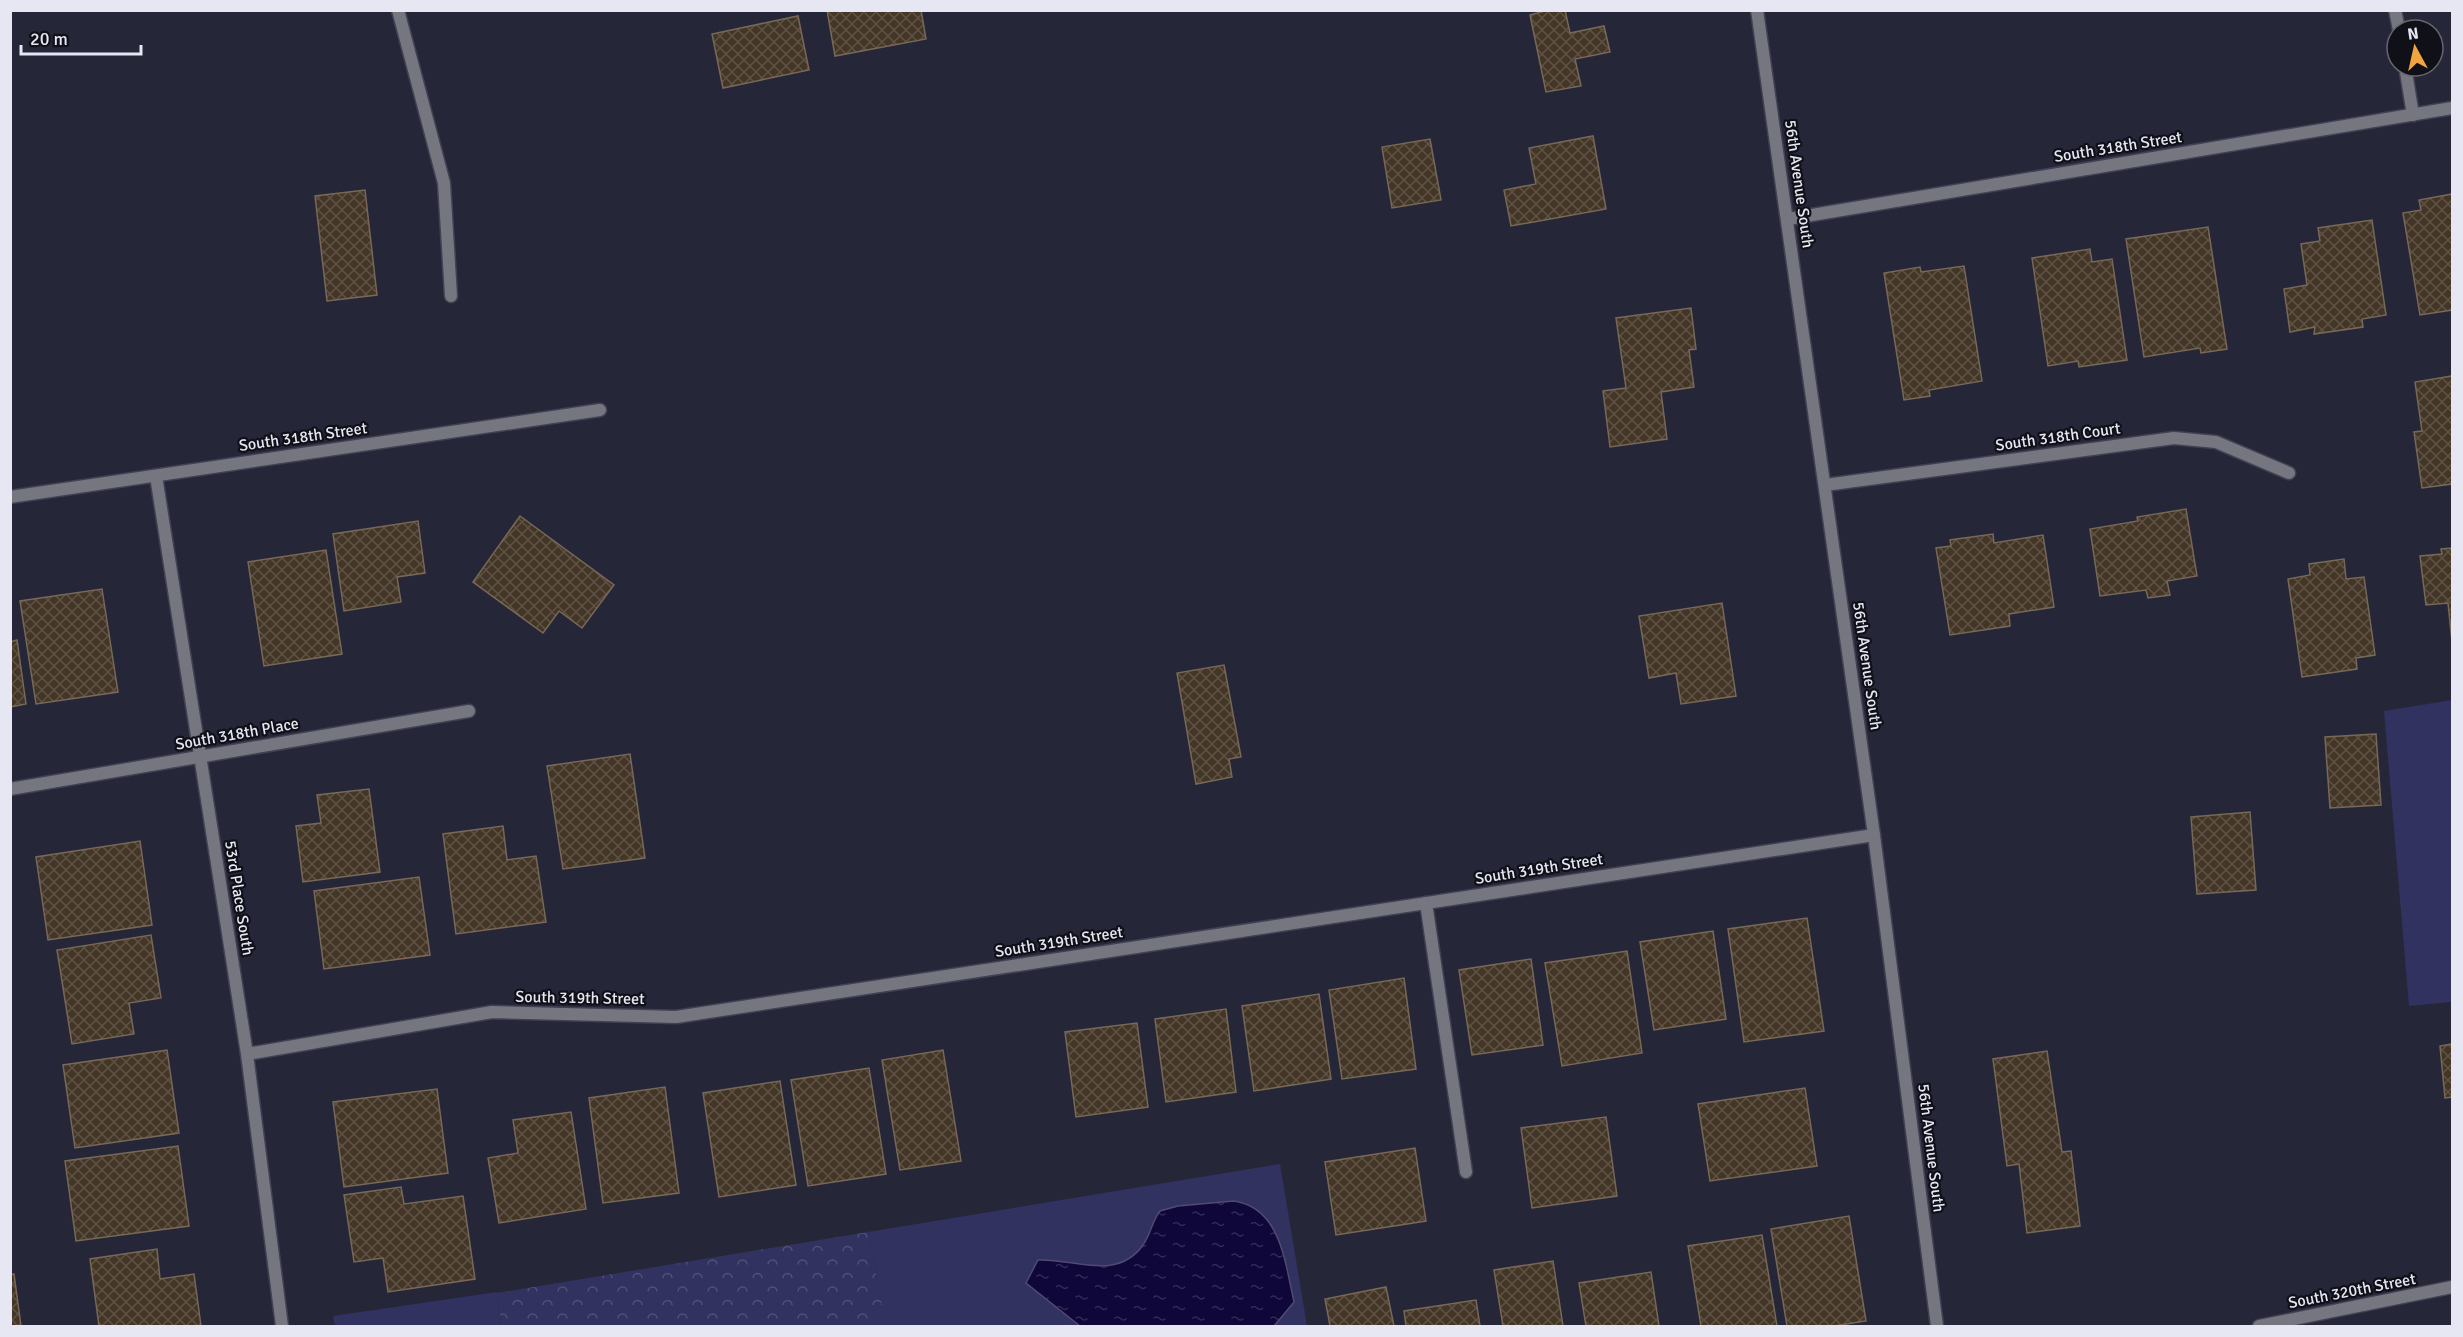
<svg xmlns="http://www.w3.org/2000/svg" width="2463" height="1337" font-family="Signika,sans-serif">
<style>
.forest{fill:url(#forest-crowns)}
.green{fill:#323260}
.water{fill:url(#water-ripples);stroke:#504a71;stroke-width:1.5}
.building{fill:url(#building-cross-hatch);stroke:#786857;stroke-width:1.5}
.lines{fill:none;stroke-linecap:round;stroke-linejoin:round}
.service-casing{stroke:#404152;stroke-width:15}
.minor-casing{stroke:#404152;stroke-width:15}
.service{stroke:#75767f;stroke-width:12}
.minor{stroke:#75767f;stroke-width:12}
.labels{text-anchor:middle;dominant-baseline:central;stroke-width:4.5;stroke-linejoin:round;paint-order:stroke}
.street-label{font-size:16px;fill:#e6e7f3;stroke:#0f1018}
</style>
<defs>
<pattern id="forest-crowns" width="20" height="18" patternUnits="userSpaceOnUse" patternTransform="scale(1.5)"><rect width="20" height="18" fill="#323260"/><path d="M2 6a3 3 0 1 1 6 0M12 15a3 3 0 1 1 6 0" fill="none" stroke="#505077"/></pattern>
<pattern id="water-ripples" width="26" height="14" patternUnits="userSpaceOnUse" patternTransform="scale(1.5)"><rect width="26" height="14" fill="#0f0639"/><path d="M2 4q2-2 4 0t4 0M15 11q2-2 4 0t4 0" fill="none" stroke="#322a56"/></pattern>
<pattern id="building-cross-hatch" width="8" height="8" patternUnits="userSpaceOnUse" patternTransform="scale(1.5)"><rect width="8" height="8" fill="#443626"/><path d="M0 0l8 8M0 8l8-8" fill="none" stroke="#5f5346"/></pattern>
</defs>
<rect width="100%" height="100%" fill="#252638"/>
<polygon class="forest" points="868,1232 882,1304 924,1326 501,1326 497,1293"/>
<g class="green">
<polygon points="2452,700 2452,1002 2409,1006 2384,711"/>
<polygon points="1280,1164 1307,1326 886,1326 868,1232"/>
<polygon points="497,1292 501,1326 335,1326 333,1316"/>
</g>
<path class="water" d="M1234,1201C1281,1208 1285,1263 1294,1302L1274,1326H1080L1026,1283L1038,1260C1073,1258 1117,1282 1143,1245C1151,1234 1152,1221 1160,1211L1178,1206Z"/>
<g class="building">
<polygon points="827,10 921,10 926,39 835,56"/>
<polygon points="1548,10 1565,10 1570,33 1604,26 1610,52 1575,59 1581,86 1546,92 1530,15"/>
<polygon points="798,16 809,70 723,88 712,34"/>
<polygon points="1593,136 1606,209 1511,226 1504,190 1536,184 1529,148"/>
<polygon points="1430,139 1441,200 1392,208 1382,147"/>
<polygon points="365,190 377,295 327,301 315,196"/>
<polygon points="2452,194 2452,310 2420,315 2403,213 2421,210 2419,200"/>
<polygon points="2372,220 2386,315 2362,319 2363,327 2314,334 2315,327 2290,332 2284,289 2307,285 2301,244 2320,241 2318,228"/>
<polygon points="2208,227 2227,349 2201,353 2200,348 2144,357 2126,239"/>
<polygon points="2090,249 2092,262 2112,259 2127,360 2079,367 2078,361 2048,366 2032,258"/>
<polygon points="1964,266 1982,381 1929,390 1930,396 1904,400 1884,273 1920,267 1921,272"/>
<polygon points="1691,308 1696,349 1689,350 1694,387 1661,392 1667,439 1610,447 1603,391 1626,388 1616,318"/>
<polygon points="2452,376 2452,484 2422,488 2414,432 2422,431 2415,382"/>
<polygon points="2186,509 2197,576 2167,581 2170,595 2148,598 2146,590 2100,596 2090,529 2138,521 2137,517"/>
<polygon points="520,516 614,585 582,628 559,611 543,633 473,582"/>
<polygon points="418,521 425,573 397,577 401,602 344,611 333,534"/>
<polygon points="1993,534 1994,543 2043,535 2054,607 2009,614 2010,626 1950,635 1936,548 1951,546 1950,540"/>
<polygon points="2452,548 2452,642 2448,603 2426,605 2420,556 2442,554 2441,549"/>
<polygon points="326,550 342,654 264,666 248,562"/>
<polygon points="2344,559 2346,579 2364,577 2375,655 2356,658 2357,669 2302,677 2288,579 2310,575 2309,564"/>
<polygon points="102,589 118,692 36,704 20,601"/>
<polygon points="1722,603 1736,696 1681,704 1676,673 1649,678 1639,616"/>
<polygon points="17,640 26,704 10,707 10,642"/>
<polygon points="1224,665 1241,757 1229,759 1232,777 1196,784 1177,673"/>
<polygon points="2376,734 2381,805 2330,808 2325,737"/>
<polygon points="630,754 645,858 563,869 547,766"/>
<polygon points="369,789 380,872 303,882 296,826 321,823 317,795"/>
<polygon points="2250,812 2256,890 2197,894 2191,817"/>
<polygon points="503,826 507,860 536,856 546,922 456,934 443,834"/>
<polygon points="140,841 152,925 48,940 36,857"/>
<polygon points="419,877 430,955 324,969 314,891"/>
<polygon points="1807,918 1824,1031 1744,1042 1728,929"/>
<polygon points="1713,931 1726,1019 1654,1030 1640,942"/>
<polygon points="151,935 161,998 129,1003 134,1034 72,1044 57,950"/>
<polygon points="1627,951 1642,1053 1562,1066 1545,963"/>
<polygon points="1531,959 1543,1045 1472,1055 1459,970"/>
<polygon points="1404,978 1416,1069 1342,1079 1329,990"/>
<polygon points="1319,994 1331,1079 1254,1091 1242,1006"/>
<polygon points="1226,1009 1236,1092 1166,1102 1155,1019"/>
<polygon points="1137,1023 1148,1107 1076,1117 1065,1032"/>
<polygon points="2452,1044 2452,1097 2445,1098 2440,1046"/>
<polygon points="167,1050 179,1133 75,1148 63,1065"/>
<polygon points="943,1050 961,1161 900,1170 882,1060"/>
<polygon points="2047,1051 2062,1152 2071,1151 2080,1226 2027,1233 2019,1164 2007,1166 1993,1059"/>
<polygon points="869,1068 886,1174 808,1186 791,1080"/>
<polygon points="780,1081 796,1185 719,1197 703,1093"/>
<polygon points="665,1087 679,1193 603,1203 589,1098"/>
<polygon points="1805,1088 1817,1166 1710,1181 1698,1104"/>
<polygon points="437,1089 448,1173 344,1187 333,1102"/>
<polygon points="571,1112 586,1209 499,1223 488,1158 518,1153 513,1120"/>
<polygon points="1606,1117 1617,1196 1532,1208 1521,1128"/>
<polygon points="178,1146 189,1226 76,1241 65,1161"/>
<polygon points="1415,1148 1426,1221 1336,1235 1325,1162"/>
<polygon points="401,1187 404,1204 463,1196 475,1279 388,1292 383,1258 354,1262 344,1195"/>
<polygon points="1849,1216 1866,1321 1834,1326 1787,1326 1771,1229"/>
<polygon points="1762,1235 1777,1326 1701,1326 1688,1246"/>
<polygon points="157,1249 160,1279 194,1274 201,1326 99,1326 90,1259"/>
<polygon points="1553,1261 1563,1326 1503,1326 1494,1270"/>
<polygon points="1651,1272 1659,1326 1586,1326 1579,1283"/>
<polygon points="14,1274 21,1326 10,1326 10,1275"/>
<polygon points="1386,1287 1394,1326 1330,1326 1325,1299"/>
<polygon points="1476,1300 1480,1326 1406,1326 1404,1311"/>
</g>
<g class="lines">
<defs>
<g id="service">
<polyline points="2395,10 2399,30"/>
<polyline points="2405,66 2413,115"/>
<polyline points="1426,903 1466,1172"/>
</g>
<g id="minor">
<polyline points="398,10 444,183 451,296"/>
<polyline points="1757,10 1874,835 1937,1326"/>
<polyline points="1788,219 2452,108"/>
<polyline points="156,476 247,1054 282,1326"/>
<polyline points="1825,485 2174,438 2216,442 2289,473"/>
<polyline points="10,497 600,410"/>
<polyline points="10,789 469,711"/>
<polyline points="247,1054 492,1012 676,1017 1874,835"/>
<polyline points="2259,1326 2452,1287"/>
</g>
</defs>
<use href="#service" class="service-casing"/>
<use href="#minor" class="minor-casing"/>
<use href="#service" class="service"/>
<use href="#minor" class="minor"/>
</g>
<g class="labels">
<g class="street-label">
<text transform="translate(2118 147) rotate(-9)">South 318th Street</text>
<text transform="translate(1799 184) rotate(82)">56th Avenue South</text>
<text transform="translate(303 437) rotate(-8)">South 318th Street</text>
<text transform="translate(2058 437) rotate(-8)">South 318th Court</text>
<text transform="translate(1867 666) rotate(82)">56th Avenue South</text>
<text transform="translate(237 734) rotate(-10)">South 318th Place</text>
<text transform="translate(1539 869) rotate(-9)">South 319th Street</text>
<text transform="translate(239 898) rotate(81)">53rd Place South</text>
<text transform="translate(1059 942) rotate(-9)">South 319th Street</text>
<text transform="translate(580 998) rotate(1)">South 319th Street</text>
<text transform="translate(1931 1148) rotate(83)">56th Avenue South</text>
<text transform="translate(2352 1291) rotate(-11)">South 320th Street</text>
</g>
</g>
<rect width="2463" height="1337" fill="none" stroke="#e6e7f3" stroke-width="24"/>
<g transform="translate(2415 48) rotate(352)"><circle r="28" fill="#0f1018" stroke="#656670" stroke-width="1.5"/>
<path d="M0-4.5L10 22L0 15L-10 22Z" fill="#f1a540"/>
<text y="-9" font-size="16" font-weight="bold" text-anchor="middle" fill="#e6e7f3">N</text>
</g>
<path d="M21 45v9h120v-9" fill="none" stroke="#e6e7f3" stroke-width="3"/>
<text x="30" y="45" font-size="18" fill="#e6e7f3" stroke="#0f1018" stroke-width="4.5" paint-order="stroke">20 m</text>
</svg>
